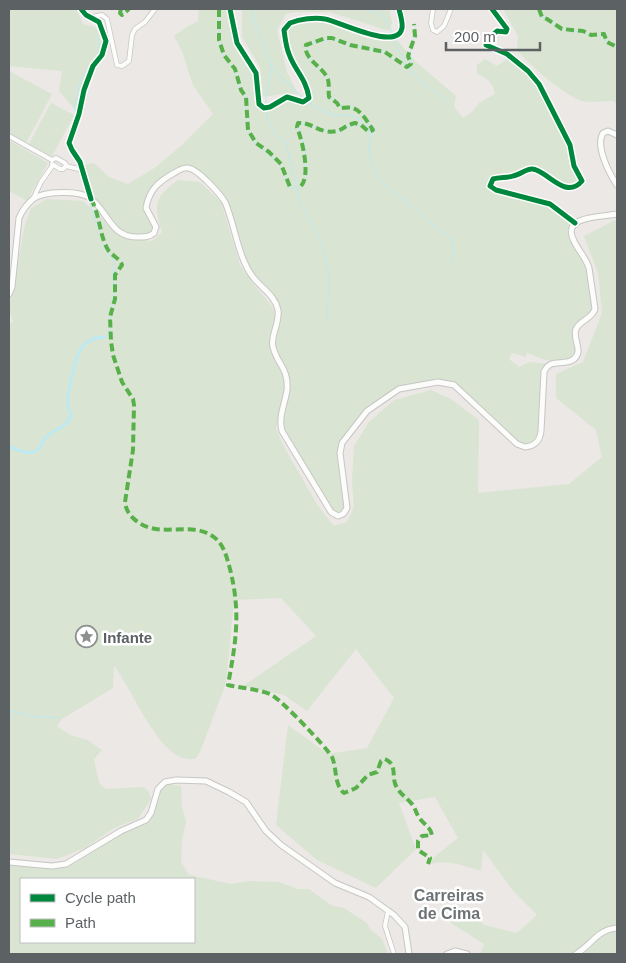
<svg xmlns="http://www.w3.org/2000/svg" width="626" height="963" font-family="Helvetica,sans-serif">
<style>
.green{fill:#d9e5d2;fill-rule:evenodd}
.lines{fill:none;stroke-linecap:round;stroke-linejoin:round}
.stream{stroke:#bde9f2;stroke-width:1}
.canal{stroke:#bde9f2;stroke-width:3}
.minor-casing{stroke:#c7c6c6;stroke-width:5.5}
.secondary-casing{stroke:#c7c6c6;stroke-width:7}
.minor{stroke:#fcfcfb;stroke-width:4}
.secondary{stroke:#fcfcfb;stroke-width:5}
.quiet{stroke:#58b04a;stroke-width:4;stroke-dasharray:8 4;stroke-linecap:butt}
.cycleway-casing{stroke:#fff;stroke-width:8}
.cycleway{stroke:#00873e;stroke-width:5}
.labels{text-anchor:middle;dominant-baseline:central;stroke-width:5;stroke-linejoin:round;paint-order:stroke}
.poi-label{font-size:15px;font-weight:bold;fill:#5c6163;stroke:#fff;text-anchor:start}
.neighbourhood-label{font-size:16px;font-weight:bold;fill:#6d7375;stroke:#fff}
</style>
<rect width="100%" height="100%" fill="#ebe8e5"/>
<g class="green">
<polygon points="9,9 76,9 83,24 102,29 106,41 102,55 84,90 79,114 59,91 62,71 9,66"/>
<path d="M199,9H230L237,43L256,73L258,99L262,107H270L287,97L301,102L311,98L307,81L289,49L287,31L292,23L312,20L327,21L366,36L387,41H398L416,62L456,96L454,107L463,118L472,112L479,103L495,94C493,82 488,79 477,74V65L485,59L497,66L506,60L508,57L536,81L571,147L573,169L579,182L578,186C558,197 549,173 533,172C525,172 522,176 515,179C508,181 500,181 492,183V189L497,193L550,207L578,227L572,231L571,235L587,262L595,309L579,324L576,337V358C556,363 544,362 527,352L526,357L512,353L509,359L519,367L529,362L548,364L544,372L540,436L531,446L517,444L454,385C425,377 390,390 368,410C357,420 349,436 341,448L347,503L340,515L331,512L282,431L286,393L276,429L285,449L318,506L334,526L347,522L354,507L352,481L354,446L369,422L394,400L431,390L451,399L479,420L478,493L569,484L602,457L596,430L556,398V374L583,362L602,313L598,273L584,236L617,219V954H480L484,944L451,923L455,906L467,908L484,925L517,933L537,915L514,892L483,850L481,871C459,865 452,860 429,864L434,857L458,838L435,797L399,803L416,849L376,888L317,860L276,825L288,725L328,754L367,748L394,698L356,649L307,711L284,695L243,686L316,636L281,598L234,600L226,683L200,752L195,759C191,759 187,759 183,758C155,749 132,689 114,666L113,688L62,719L57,726L70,735L87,740L102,750L94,759L99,783L106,789L144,787L149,792L151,799L138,819L114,828L85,848L57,859L9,854V325L13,321L9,311V300L12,297L24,228L31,208L47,199L83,201L124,238L152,241L162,232C153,203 155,197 178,180L200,182L221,202L240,265L255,286L272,306L277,320V306L251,275L221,196L202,177L185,168L161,181L146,206L155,222L154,233L132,237L117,230L91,199L81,166L94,163L109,177L128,184L156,167L182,145L213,114L193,85L182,51L174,36L185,28L198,21Z"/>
<polygon points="242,9 389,9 392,23 389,31 330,12 296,12 286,14 277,30 287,72 298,94 281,94 263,97 260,67 242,37"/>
<path d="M503,9H617V104L613,101C604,101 591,103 582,101C565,96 527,63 517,50L518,36Z"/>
<polygon points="9,71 52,94 26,143 9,133"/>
<polygon points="51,103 74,115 52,156 29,144"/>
<polygon points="9,140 48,163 27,201 9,191"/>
<path d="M166,784L181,786L182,807L186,822L182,839L181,862L189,875L231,884L250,881L279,882L298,889H309L328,903L333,906L344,908L367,923L370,929L382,939L388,954H9V864C29,866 55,872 74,864L125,831L146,824L150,821L159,790ZM21,879H194V942H21Z"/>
</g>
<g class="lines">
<g class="stream">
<polyline points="120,9 120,13 122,15 130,9"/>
<polyline points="218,9 219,40 223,55 234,69 240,90 245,97 247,131 255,143 281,165 289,187 293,189"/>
<polyline points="252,9 254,21 271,65 266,101 267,120 275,134 286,143 300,203 323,245 329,279 327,322"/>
<path d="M365,9C391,15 388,26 397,47C402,57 410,68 416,76C425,86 437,92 446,101"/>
<polyline points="538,9 541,17 547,19 561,29 582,32 591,36 604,35 606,42 617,47"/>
<path d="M272,66C287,83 303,101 325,112C345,121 354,106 371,133C362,173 388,189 416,209C423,214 427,221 433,225C440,231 450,234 453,243C455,250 453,255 451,262"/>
<path d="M411,66L412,64C407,50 416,42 415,27"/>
<polyline points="76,118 75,104 81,80 99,52 99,38"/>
<path d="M374,132V128C365,123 364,111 353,108C349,106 344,108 341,107L338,102L330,96L328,78L309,57L306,46L316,42L332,39L350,45L385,52L405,66L409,67"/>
<polyline points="73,136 74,149"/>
<polyline points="79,172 86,194"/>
<path d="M299,188L303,184L305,180V148L298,127L299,124C311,123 320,132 334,132C344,132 348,125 357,124L369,132"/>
<polyline points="90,204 102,240"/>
<polyline points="103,244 105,249 115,262 112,277 114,291 108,335"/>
<polyline points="9,711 34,716 58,718"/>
</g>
<path class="canal" d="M9,446C15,450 29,455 36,451C40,449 42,442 45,438C53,429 68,428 71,415C66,402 68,394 71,381C76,359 78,337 105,337"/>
<defs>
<g id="minor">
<polyline points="81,9 86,15 99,22 106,41 102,55 93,66 84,90 79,114 69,143 72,150 80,162 91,199"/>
<path d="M230,9L237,43L256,73L259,104L264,108L270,107L287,97L303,102L309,98C306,78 295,71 289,54C286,47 285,38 284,30L290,23C300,19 315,17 325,19C338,21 398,52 402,28C403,22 400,14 399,9"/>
<polyline points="433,9 431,23 433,30 437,32 444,26 451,9"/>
<path d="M492,9L507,29L506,32L497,31L486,41V45L507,54L528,71L539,84L570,145L574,166L582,181C565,201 546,169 532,169C525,169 520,175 513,176C507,178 500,177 493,179L490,186L496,190L550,204L575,223"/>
<polyline points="92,17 102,15 107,19 117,65 122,66 129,61 132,35 135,29 145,22 155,9"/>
<polyline points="9,136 52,160"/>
<polyline points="52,160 56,158 65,163 66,166"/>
<polyline points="52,164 60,169 63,169 66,166"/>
<polyline points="66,166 83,170"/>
<polyline points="33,199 41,182 53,165"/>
<polyline points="388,911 385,926 394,954"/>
</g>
<g id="secondary">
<path d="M617,135L608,131L603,133C595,146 609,173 617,185"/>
<path d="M9,294L12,287L19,218C22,211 27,204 33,199C44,191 78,190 90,198C109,212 110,238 139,237C145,237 149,237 154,233L156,227L146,208C149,190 158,182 174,173C178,171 183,167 188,168C198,169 220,194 225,202C235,225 238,258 253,277C262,289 275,295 278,310C280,323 270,336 273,347C277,364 289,369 287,390C285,404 278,417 282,431L331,512L338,516L343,514L347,508L340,453L342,443L367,411L399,389L438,382L454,385L517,444L525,447C535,446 540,441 541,431L544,372C550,357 564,367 574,359C584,351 572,339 576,329C580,320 592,319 595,309L589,268C586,258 578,250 574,241C560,215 603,217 617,214"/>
<polyline points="9,862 52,866 66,864 121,831 146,820 151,813 158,789 165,782 176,780 206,781 229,792 246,802 266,831 281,845 335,883 369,897 394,915 405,927 409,954"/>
<polyline points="447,954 455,951 467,954"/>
<path d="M576,954C592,945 596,930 617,928"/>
</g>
</defs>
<use href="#minor" class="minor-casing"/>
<use href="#secondary" class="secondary-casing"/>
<use href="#minor" class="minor"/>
<use href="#secondary" class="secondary"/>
<g class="quiet">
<polyline points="121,9 120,13 122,15 129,9"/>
<polyline points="219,9 219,40 224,55 235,69 241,90 246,97 248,130 256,143 269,152 281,164 290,187 293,188"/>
<polyline points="539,9 542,17 547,19 562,29 583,31 591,35 604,34 607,42 617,47"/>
<path d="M301,186C311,175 302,140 297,127L298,123C309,122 315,129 325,131C341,134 342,126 355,123L361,125L369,132L373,130C368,123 362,111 353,108C349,107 344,108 340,108L337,103L329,97C328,90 330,83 327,77C321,66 303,58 306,45L326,38H332L350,45L385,52L407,67L411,64L408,56L415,36L414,24"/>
<path d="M91,199C100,215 99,233 107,248C110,255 120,258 122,265L115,275V299L110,317L111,341L113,355L122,382L133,399L134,405L133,450L125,502C126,509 128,513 133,518C158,542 190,518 215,538C224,545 227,558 230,569C241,613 236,641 228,685C241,688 257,689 270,694C279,697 328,749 332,757C337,768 334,785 344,793L356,788L368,775L377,772L381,761L385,759C398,765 391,776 396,786C400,794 406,797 411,803C416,808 416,815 421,820C426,826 430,827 432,835L422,836L418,841V850L430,858L428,864"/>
</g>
<defs>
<g id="cycleway">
<polyline points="81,9 86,15 99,22 106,41 102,55 93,66 84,90 79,114 69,143 72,150 80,162 91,199"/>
<path d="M230,9L237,43L256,73L259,104L264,108L270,107L287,97L303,102L309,98C306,78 295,71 289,54C286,47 285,38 284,30L290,23C300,19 315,17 325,19C338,21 398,52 402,28C403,22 400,14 399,9"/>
<path d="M492,9L507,29L506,32L497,31L486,41V45L507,54L528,71L539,84L570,145L574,166L582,181C565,201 546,169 532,169C525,169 520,175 513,176C507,178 500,177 493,179L490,186L496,190L550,204L575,223"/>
</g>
</defs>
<use href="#cycleway" class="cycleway-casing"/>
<use href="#cycleway" class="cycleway"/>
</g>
<defs>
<symbol id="sight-ring" viewBox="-11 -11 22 22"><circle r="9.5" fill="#fff" stroke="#8e9090" stroke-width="1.5"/><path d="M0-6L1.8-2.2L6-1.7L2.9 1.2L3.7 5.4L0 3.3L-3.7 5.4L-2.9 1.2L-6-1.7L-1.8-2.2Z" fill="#8e9090"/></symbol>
</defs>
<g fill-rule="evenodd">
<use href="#sight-ring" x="74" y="624" width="25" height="25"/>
</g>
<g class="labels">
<g class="poi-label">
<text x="103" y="637">Infante</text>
</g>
<g class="neighbourhood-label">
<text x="449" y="895">Carreiras<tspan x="449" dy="18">de Cima</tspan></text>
</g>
</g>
<rect width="626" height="963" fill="none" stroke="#5c6163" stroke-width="20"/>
<rect x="20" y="878" width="175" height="65" fill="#ffffff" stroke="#bec0c1"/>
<rect x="30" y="894" width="25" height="8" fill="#00873e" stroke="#bec0c1"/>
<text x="65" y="903" font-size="15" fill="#5c6163">Cycle path</text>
<rect x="30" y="919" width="25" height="8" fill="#58b04a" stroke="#bec0c1"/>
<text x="65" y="928" font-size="15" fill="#5c6163">Path</text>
<path d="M446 42v8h94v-8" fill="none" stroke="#5c6163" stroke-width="2.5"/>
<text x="454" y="42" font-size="15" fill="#5c6163" stroke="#ffffff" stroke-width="4" paint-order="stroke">200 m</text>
</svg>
